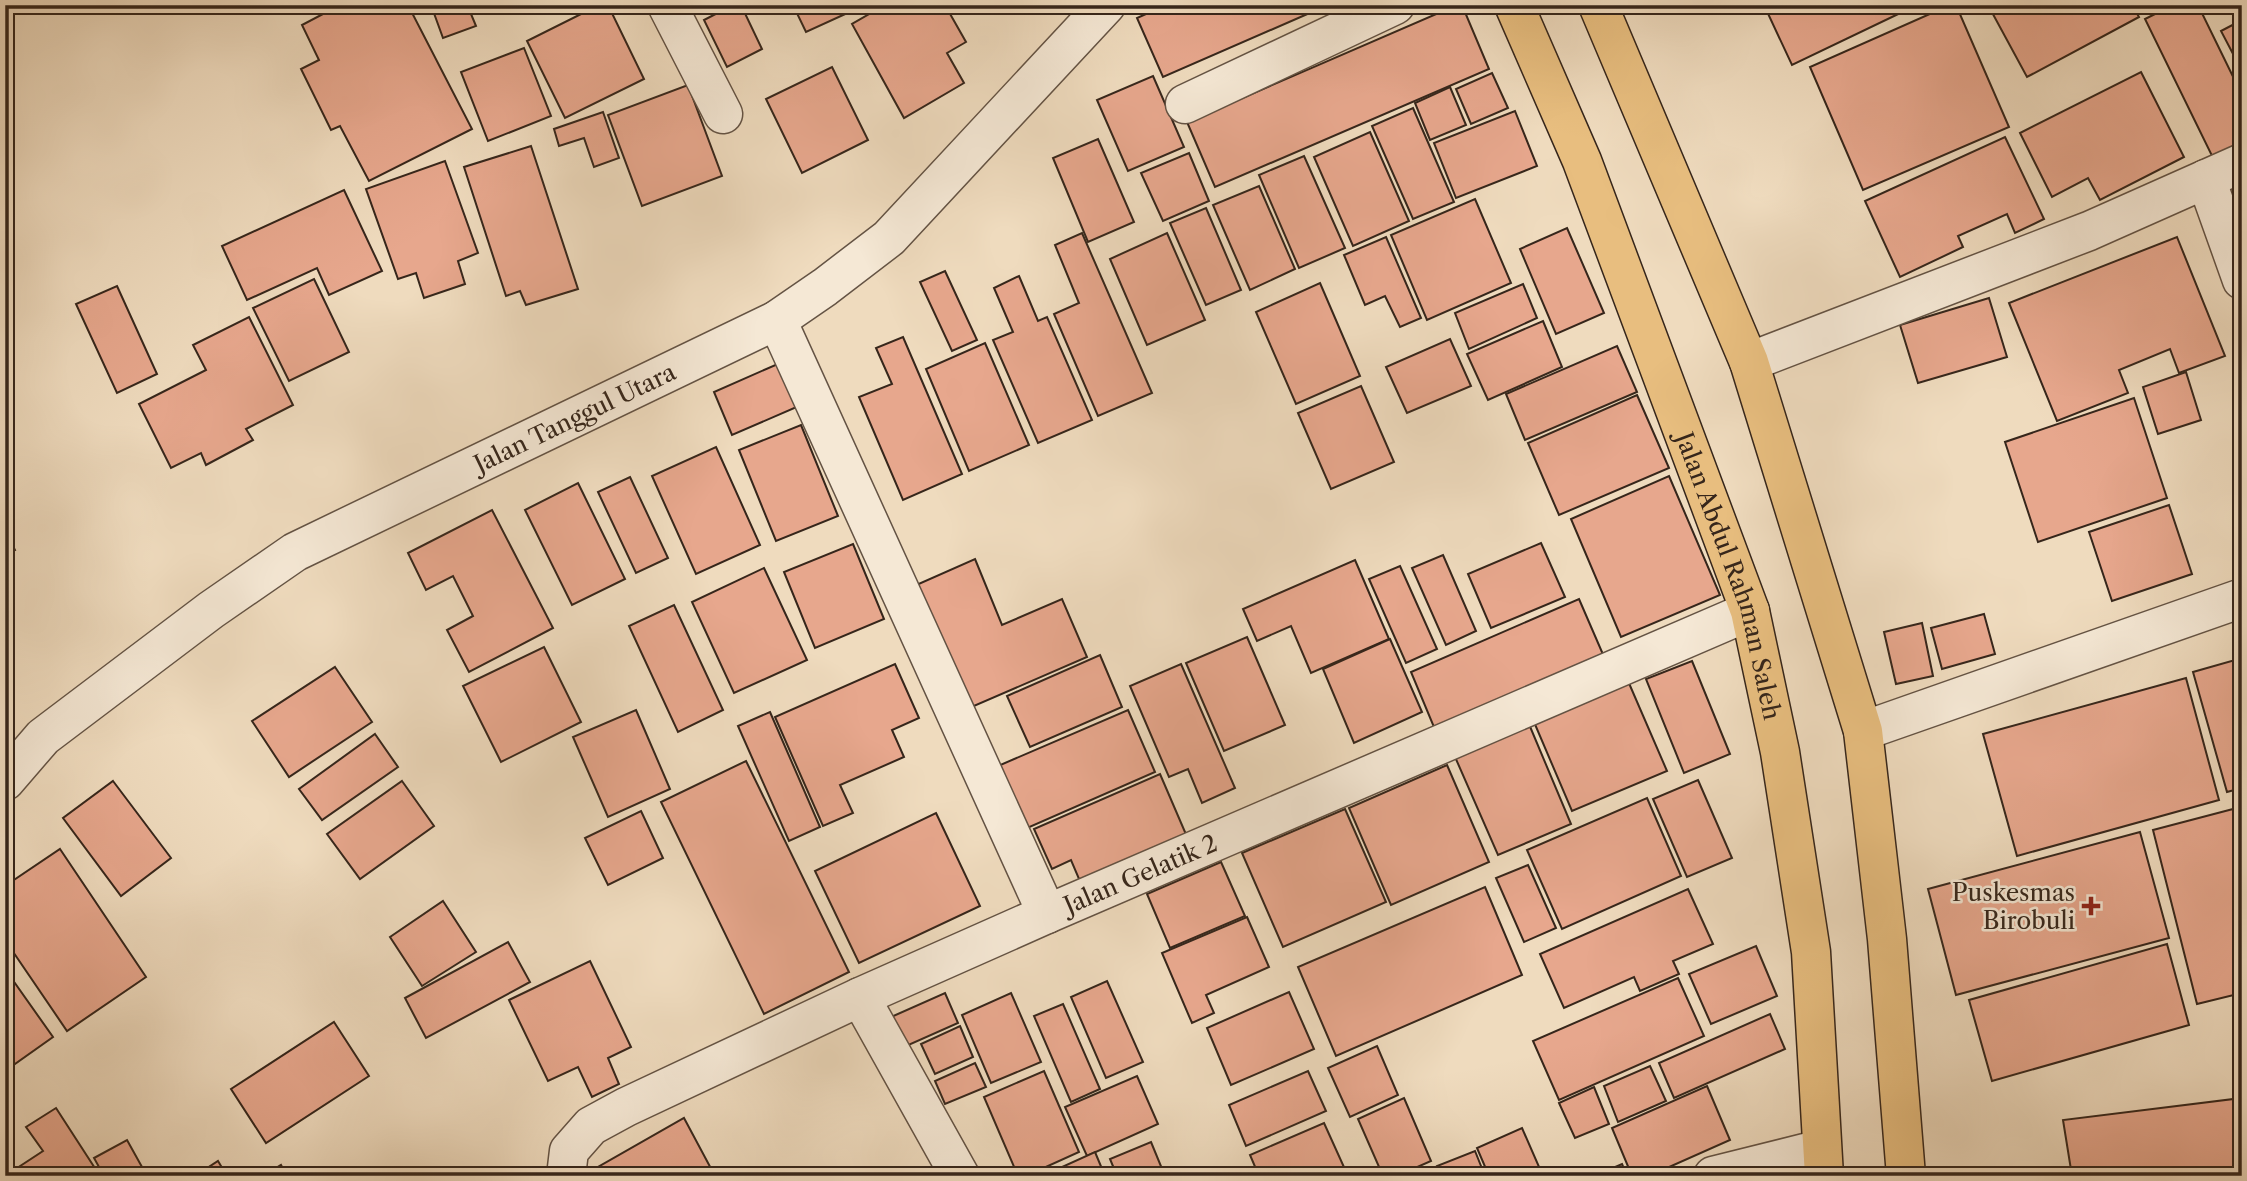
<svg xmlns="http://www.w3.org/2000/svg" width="2247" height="1181" font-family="'Libre Caslon Text',serif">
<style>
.building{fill:#e7a78d;stroke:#36261b;stroke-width:2}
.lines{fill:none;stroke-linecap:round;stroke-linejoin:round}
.street-casing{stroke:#645344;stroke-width:41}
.highway-casing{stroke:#36261b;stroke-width:41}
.street{stroke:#f5e8d5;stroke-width:38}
.highway{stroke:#e8be7f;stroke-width:38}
.poi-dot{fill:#8f2418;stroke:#f5e8d5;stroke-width:2.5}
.labels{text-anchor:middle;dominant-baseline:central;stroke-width:5;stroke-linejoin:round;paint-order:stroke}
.street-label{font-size:24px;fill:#36261b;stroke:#f5e8d5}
.poi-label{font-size:24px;fill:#36261b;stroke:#f5e8d5;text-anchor:end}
</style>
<rect width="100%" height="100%" fill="#efdbbe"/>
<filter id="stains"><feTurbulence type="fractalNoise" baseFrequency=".00286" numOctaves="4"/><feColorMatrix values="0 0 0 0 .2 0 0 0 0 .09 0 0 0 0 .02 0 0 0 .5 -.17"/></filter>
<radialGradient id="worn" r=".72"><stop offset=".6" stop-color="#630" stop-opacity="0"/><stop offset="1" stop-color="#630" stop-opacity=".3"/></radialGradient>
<g class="building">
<polygon points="340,5 408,5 472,129 369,181 340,126 331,130 301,69 319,60 302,25"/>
<polygon points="431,5 494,5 471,14 476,26 443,38"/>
<polygon points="599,5 608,5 644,79 565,118 527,41"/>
<polygon points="733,5 741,5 762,49 727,67 704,20"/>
<polygon points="793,5 865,5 806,32"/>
<polygon points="885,5 945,5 966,42 947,53 964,83 904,118 852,24"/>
<polygon points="1166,5 1328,5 1163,77 1137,18"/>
<polygon points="1457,5 1462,5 1489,69 1215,187 1187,122"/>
<polygon points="1764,5 1917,5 1792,65"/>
<polygon points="1950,5 1956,5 2009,127 1863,190 1810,67"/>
<polygon points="1988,5 2132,5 2139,17 2027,77"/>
<polygon points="2173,5 2198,5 2242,95 2242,152 2216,164 2145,19"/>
<polygon points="2242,20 2242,71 2221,31"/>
<polygon points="524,48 551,116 488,141 461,72"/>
<polygon points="832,67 868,140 802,173 766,99"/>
<polygon points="2141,72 2184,157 2100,200 2088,178 2052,197 2020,133"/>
<polygon points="1492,73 1508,108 1471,124 1456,89"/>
<polygon points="1153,76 1184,147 1128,171 1097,100"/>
<polygon points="688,85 722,176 642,206 608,115"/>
<polygon points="1450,87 1466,125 1430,140 1415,103"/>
<polygon points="1413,108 1454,202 1413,219 1372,126"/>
<polygon points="1515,111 1537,166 1456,198 1434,143"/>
<polygon points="603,112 619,158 594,167 584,138 559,146 554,129"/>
<polygon points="1370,132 1409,221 1353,246 1314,157"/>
<polygon points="2005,137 2044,219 2015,233 2007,214 1958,236 1963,247 1900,277 1865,201"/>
<polygon points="1098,139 1134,222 1088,242 1053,158"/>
<polygon points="531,146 578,289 526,305 520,291 506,296 464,167"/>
<polygon points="1189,153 1209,201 1163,221 1141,173"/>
<polygon points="1304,156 1345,248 1299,268 1259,175"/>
<polygon points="445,161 478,253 458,261 465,284 424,298 416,273 398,279 366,189"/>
<polygon points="1259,186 1295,269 1250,290 1213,205"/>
<polygon points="344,190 382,271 329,295 317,268 247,300 222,246"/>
<polygon points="1475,199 1511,283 1427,320 1391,235"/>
<polygon points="1206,208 1241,290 1206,305 1170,223"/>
<polygon points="1567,228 1604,313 1556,334 1520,249"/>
<polygon points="1082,233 1152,393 1098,416 1054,314 1079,303 1055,245"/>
<polygon points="1167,233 1205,320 1147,345 1110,259"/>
<polygon points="1386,237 1421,318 1400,327 1385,296 1365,305 1344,255"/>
<polygon points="2177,237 2225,356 2179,373 2170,349 2119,370 2128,393 2057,421 2009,303"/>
<polygon points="945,271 977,340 952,351 920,282"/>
<polygon points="1019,276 1038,321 1047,317 1092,420 1038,443 993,340 1013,332 994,288"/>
<polygon points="314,279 349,352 289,381 253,308"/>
<polygon points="1320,283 1360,376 1296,404 1256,312"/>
<polygon points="1523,284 1537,318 1469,349 1455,313"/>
<polygon points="117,286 157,374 117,393 76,304"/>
<polygon points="1989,298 2007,357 1918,383 1900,325"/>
<polygon points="249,317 293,405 246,429 253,440 206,465 201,453 171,468 139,404 206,370 193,345"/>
<polygon points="1543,321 1562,367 1488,400 1467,354"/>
<polygon points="903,337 962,474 903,500 859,397 892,384 876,348"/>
<polygon points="1450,339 1471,386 1407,413 1386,367"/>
<polygon points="985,343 1029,445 969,471 926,369"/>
<polygon points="1617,346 1637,392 1525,440 1506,394"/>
<polygon points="780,363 799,406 732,435 714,392"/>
<polygon points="2186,372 2201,420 2158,434 2143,387"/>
<polygon points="1361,386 1394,462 1331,489 1298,413"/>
<polygon points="1637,395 1669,468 1559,515 1528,443"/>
<polygon points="2134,398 2167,498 2038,542 2005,442"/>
<polygon points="801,425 838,516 776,541 739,450"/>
<polygon points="716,447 760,545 696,574 652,476"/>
<polygon points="1669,476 1720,595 1621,637 1571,519"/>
<polygon points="630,477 668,558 636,573 598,492"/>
<polygon points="578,483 625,579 572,605 525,510"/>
<polygon points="2169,505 2192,574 2112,601 2089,532"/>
<polygon points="492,510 553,628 469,672 447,630 473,616 453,576 426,590 408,553"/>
<polygon points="5,531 15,550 5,555"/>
<polygon points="1541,543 1565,597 1491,628 1468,574"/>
<polygon points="853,544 884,619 815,648 784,572"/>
<polygon points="1443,555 1476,631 1446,645 1412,568"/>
<polygon points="975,559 1002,625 1062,599 1087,657 967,709 914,586"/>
<polygon points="1355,560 1389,639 1311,673 1291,626 1257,641 1243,609"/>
<polygon points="1400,566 1437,649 1406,663 1369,579"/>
<polygon points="764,568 807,660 734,693 692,602"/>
<polygon points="1579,599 1605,659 1436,732 1411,672"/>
<polygon points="674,605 723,710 678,732 629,626"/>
<polygon points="1984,614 1995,654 1942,669 1931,628"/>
<polygon points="1922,623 1933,676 1896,684 1884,632"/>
<polygon points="1247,637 1285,725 1224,751 1186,663"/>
<polygon points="1390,639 1422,712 1354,743 1323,669"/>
<polygon points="544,647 581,722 501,762 463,686"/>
<polygon points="1100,655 1122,707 1030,747 1007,696"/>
<polygon points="2242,658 2242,788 2227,792 2193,672"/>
<polygon points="1692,661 1730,754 1684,773 1646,679"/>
<polygon points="895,664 919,718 892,730 904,757 840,785 853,813 823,826 775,717"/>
<polygon points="1181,664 1235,788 1202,803 1188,769 1169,777 1130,686"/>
<polygon points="335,667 372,722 289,777 252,721"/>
<polygon points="1625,674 1667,771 1572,811 1531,715"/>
<polygon points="2186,678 2219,800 2017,856 1983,734"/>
<polygon points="636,710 670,789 608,817 573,737"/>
<polygon points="1128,710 1155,772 1025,829 998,766"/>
<polygon points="770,712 820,827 789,841 738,726"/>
<polygon points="1526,717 1571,824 1498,855 1452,750"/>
<polygon points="375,734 398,767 322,820 299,789"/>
<polygon points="746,761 849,972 764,1014 661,802"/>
<polygon points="1447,765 1489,862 1391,905 1349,808"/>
<polygon points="1160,774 1188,839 1082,886 1071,860 1052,869 1034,829"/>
<polygon points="1698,780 1732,858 1687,877 1653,799"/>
<polygon points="113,781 171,858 121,896 63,818"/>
<polygon points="402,781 434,826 360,879 327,834"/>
<polygon points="1647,798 1681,876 1562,929 1527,850"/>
<polygon points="1345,809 1386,902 1283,947 1242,853"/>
<polygon points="2233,809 2242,843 2242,993 2197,1004 2153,830"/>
<polygon points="641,811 663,858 608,885 585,838"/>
<polygon points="936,813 980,906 859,963 815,871"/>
<polygon points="2140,832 2169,938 1956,995 1928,889"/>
<polygon points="60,849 146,977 67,1031 5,940 5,886"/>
<polygon points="1221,862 1245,916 1170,948 1147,894"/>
<polygon points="1528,865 1556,928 1524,942 1496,878"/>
<polygon points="1485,887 1522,975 1336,1056 1298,967"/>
<polygon points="1688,889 1713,944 1673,961 1679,974 1640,991 1634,977 1564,1008 1540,954"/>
<polygon points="443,901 476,952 422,986 390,937"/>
<polygon points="1247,917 1269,967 1206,995 1214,1013 1192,1023 1162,953"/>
<polygon points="508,942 530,982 426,1038 405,998"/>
<polygon points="2167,944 2189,1025 1992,1081 1969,1000"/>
<polygon points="1756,946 1777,996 1711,1024 1689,974"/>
<polygon points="590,961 631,1047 608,1058 619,1084 592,1097 578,1067 548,1081 509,1000"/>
<polygon points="5,969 53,1037 5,1071"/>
<polygon points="1678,978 1704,1036 1559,1100 1533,1041"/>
<polygon points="1107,981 1143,1062 1106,1078 1071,997"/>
<polygon points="1289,992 1314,1049 1231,1085 1207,1028"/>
<polygon points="945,993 958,1023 904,1047 891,1017"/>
<polygon points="1011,993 1041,1062 991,1083 962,1015"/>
<polygon points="1063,1004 1100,1089 1071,1102 1034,1016"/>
<polygon points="1770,1014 1785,1049 1674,1098 1659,1063"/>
<polygon points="334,1022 369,1076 266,1143 231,1089"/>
<polygon points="960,1026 973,1057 935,1074 921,1044"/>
<polygon points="1377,1046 1398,1095 1350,1117 1328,1068"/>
<polygon points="975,1063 986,1087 945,1104 935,1081"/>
<polygon points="1650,1066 1666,1101 1618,1122 1604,1086"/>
<polygon points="1044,1071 1079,1152 1026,1176 1018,1176 984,1097"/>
<polygon points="1308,1071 1326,1111 1246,1146 1229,1105"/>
<polygon points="1137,1076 1158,1124 1087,1156 1065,1107"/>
<polygon points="1707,1086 1730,1140 1649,1176 1632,1176 1612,1128"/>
<polygon points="1594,1087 1609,1124 1575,1138 1559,1103"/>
<polygon points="1404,1098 1431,1161 1397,1176 1383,1176 1358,1119"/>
<polygon points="2242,1098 2242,1176 2072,1176 2063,1120"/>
<polygon points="56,1108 100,1176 5,1176 43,1151 26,1127"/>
<polygon points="684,1118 715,1176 593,1176 591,1171"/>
<polygon points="1324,1123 1348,1176 1259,1176 1250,1155"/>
<polygon points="1522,1128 1543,1176 1489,1176 1477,1148"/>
<polygon points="127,1140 147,1176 104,1176 94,1158"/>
<polygon points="1151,1142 1165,1176 1117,1176 1110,1159"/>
<polygon points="1475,1151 1485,1176 1441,1176 1437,1166"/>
<polygon points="1095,1152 1105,1176 1053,1176 1051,1172"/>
<polygon points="218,1161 227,1176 195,1176"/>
<polygon points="1622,1164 1627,1176 1594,1176"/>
<polygon points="281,1165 287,1176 263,1176"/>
</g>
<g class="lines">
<defs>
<g id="street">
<polyline points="667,5 723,114"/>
<polyline points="1185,104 1395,5"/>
<polyline points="2206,179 2242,280"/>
<polyline points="777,320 1047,914"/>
<polyline points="1749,362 2089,231 2242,163"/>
<polyline points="1863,731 2242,598"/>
<path id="s1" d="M5,781L43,737L211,610L295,552L777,320L825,287L889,238L1106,5"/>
<polyline points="860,997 960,1176"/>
<path id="s2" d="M566,1176L569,1151L591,1126L626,1107L860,997L1047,914L1750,611"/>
<polyline points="1713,1176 1821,1149"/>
</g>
<g id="highway">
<path id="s3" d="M1514,5L1582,161L1750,611L1780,752L1811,952L1824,1176"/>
<polyline points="1598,5 1749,362 1863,731 1887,939 1906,1176"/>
</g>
</defs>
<use href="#street" class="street-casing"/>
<use href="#highway" class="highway-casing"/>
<use href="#street" class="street"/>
<use href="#highway" class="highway"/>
</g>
<path class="poi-dot" d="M2087.5 895.5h7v7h7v7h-7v7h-7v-7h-7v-7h7z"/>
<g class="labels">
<g class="street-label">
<text stroke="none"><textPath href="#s1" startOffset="681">Jalan Tanggul Utara</textPath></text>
<text stroke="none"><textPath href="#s3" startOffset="611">Jalan Abdul Rahman Saleh</textPath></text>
<text stroke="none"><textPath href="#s2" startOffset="663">Jalan Gelatik 2</textPath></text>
</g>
<g class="poi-label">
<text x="2075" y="892">Puskesmas<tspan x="2075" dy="28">Birobuli</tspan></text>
</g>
</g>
<rect width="2247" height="1181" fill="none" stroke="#efdbbe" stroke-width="28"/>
<rect x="7" y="7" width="2233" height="1167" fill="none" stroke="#36261b" stroke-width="3.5"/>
<rect x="14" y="14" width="2219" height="1153" fill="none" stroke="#36261b" stroke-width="2"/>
<rect width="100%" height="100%" filter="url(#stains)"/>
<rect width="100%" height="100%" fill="url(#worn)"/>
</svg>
